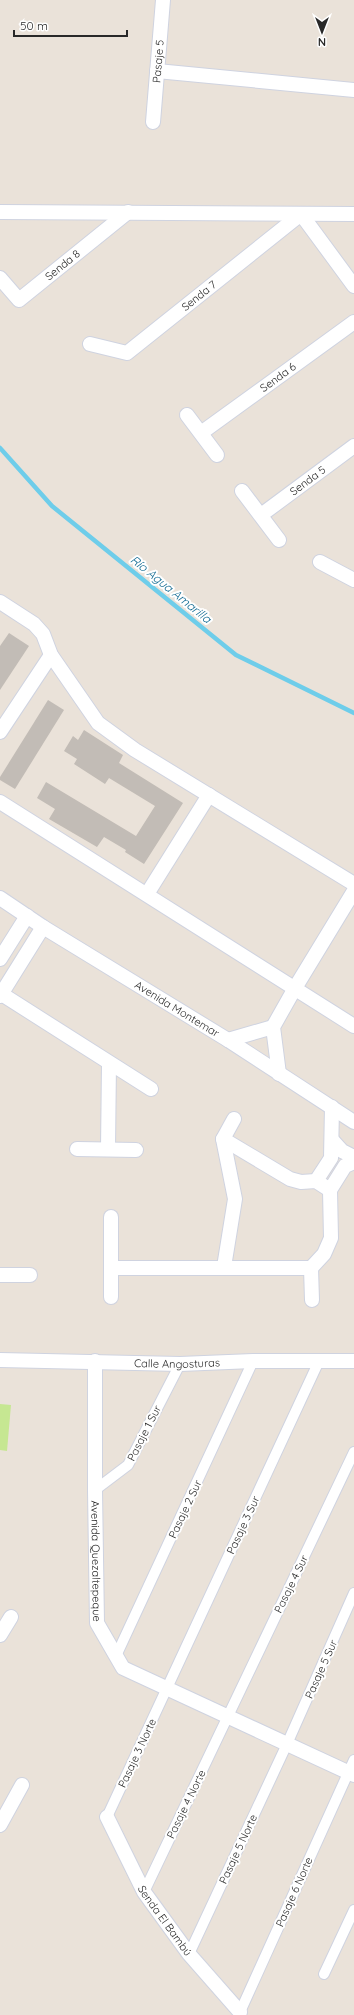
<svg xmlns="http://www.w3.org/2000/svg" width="354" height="2015" font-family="Quicksand,sans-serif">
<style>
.pitch{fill:#c6e792}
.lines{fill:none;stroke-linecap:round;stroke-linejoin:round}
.stream{stroke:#6ecdea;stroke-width:4.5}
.building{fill:#c2bcb6}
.pedestrian-casing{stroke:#cfd3e0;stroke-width:12}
.minor-casing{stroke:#cfd3e0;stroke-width:16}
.pedestrian{stroke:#fff;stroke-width:10}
.minor{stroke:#fff;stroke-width:14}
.labels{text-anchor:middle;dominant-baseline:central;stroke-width:4;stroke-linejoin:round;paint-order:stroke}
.street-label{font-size:11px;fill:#282828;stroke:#fff}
.water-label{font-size:12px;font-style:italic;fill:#116a92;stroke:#fff}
</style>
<rect width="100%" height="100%" fill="#eae2d9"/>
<polygon class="pitch" points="0,1404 11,1405 7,1451 0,1450"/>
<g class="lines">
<polyline class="stream" points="0,448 52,506 236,655 354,713"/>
</g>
<g class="building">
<polygon points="9,633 29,646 0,690 0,646"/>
<polygon points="48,700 64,710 15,789 0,780 0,777"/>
<polygon points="84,730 123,755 119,763 183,803 144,864 125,852 126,850 104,837 97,847 49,819 55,809 37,798 46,782 136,836 155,806 109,778 105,784 74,764 77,759 64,751 73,736 78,740"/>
</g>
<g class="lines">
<defs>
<g id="pedestrian">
<polyline points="95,1490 128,1465 180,1364"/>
<polyline points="116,1656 253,1361"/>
<polyline points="107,1817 319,1361"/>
<polyline points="144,1892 354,1452"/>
<polyline points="189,1954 287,1744 354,1593"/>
<polyline points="324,1974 354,1910"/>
<polyline points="240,2012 354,1760"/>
</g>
<g id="minor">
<polyline points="157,71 354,90"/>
<path id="s1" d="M153,122L163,0"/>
<polyline points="0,212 354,214"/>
<path id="s2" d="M0,278L19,300L128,212"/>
<path id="s3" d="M90,344L127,353L301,214L354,286"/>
<polyline points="187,415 217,455"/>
<path id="s4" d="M201,433L354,322"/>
<polyline points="242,491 279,540"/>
<path id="s5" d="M261,515L354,446"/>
<polyline points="320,562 354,580"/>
<polyline points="0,602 34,624 43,634 51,655 98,723 135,750 354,884"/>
<polyline points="0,732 51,655"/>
<polyline points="0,802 354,1026"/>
<polyline points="147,894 209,795"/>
<path id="s6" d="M0,898L43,927L228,1040L354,1122"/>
<polyline points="0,959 27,916"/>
<polyline points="0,993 151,1089"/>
<polyline points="0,996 43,927"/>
<polyline points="228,1040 273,1027"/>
<polyline points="279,1074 273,1027 295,988 354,891"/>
<polyline points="223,1139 290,1179 301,1182 316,1181 330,1190"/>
<polyline points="332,1140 342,1151 354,1157"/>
<polyline points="77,1149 136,1150"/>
<polyline points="108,1149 109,1063"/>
<polyline points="316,1181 331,1158 332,1107"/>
<polyline points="111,1217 111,1297"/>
<polyline points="224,1267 235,1199 223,1139 234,1119"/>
<polyline points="112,1268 311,1268 324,1254 331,1238 330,1190 345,1166 354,1162"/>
<polyline points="311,1268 312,1300"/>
<polyline points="0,1275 30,1275"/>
<path id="s7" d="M0,1360L180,1364L253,1361H354"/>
<path id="s8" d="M95,1361V1490L97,1623L123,1668L354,1775"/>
<polyline points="0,1635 11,1617"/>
<path id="s9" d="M107,1817L144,1892L189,1954L240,2012"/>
<polyline points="0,1825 22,1785"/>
</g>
</defs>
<use href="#pedestrian" class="pedestrian-casing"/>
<use href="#minor" class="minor-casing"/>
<use href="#pedestrian" class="pedestrian"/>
<use href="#minor" class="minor"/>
</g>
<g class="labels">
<g class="street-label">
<text stroke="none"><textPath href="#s1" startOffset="61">Pasaje 5</textPath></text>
<text stroke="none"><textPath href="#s2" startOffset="85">Senda 8</textPath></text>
<text stroke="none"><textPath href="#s3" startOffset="130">Senda 7</textPath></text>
<text stroke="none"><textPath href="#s4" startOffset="95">Senda 6</textPath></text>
<text stroke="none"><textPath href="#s5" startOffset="58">Senda 5</textPath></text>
<text stroke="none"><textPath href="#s6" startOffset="209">Avenida Montemar</textPath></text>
<text stroke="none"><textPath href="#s7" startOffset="177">Calle Angosturas</textPath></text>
<text transform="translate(144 1433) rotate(-63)">Pasaje 1 Sur</text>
<text transform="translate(185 1509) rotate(-65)">Pasaje 2 Sur</text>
<text transform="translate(243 1525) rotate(-65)">Pasaje 3 Sur</text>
<text stroke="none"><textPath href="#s8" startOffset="200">Avenida Quezaltepeque</textPath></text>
<text transform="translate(291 1584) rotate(-64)">Pasaje 4 Sur</text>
<text transform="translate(321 1669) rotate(-66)">Pasaje 5 Sur</text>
<text transform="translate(137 1753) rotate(-65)">Pasaje 3 Norte</text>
<text transform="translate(186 1804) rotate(-64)">Pasaje 4 Norte</text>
<text transform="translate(238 1849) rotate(-65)">Pasaje 5 Norte</text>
<text transform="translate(294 1892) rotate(-66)">Pasaje 6 Norte</text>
<text stroke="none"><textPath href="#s9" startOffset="119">Senda El Bambú</textPath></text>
</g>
<g class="water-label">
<text transform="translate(171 589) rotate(39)">Río Agua Amarilla</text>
</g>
</g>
<g transform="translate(322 32) rotate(180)" stroke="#ffffff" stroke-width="3" paint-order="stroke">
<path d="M0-3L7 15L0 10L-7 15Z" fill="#282828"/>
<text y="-6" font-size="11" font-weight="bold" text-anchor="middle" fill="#282828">N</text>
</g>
<path d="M14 30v6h113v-6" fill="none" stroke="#282828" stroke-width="2"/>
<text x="20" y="30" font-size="12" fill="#282828" stroke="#ffffff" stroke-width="3" paint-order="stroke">50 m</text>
</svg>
